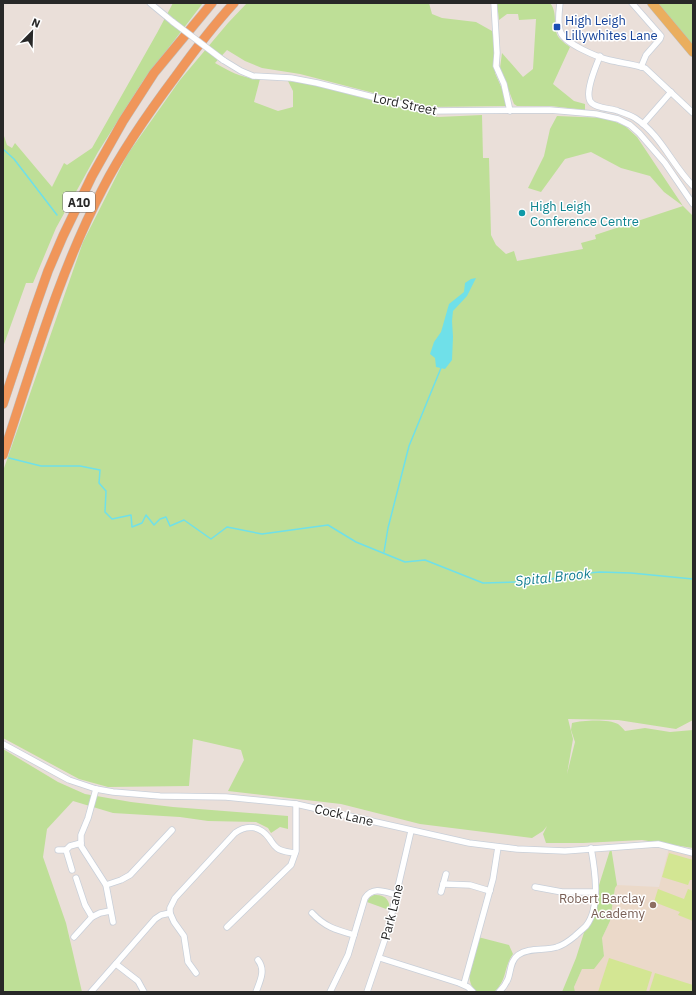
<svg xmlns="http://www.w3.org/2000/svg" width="696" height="995" font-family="'IBM Plex Sans',sans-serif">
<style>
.education{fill:#ebd9c9}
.green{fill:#bedf97}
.pitch{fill:#d3e693}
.water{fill:#6fe0e9}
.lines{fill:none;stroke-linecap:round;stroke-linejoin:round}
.stream{stroke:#6fe0e9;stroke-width:1.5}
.minor-casing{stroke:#c8cfd9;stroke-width:7}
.primary-casing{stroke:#bebebe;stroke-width:10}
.trunk-casing{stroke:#bebebe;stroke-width:10}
.minor{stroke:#fff;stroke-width:5.5}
.primary{stroke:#eaae5e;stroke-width:9}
.trunk{stroke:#f0965a;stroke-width:9}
.minor-bridge-casing{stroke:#c8cfd9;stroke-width:7;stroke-linecap:butt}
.minor-bridge{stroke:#fff;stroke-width:5.5}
.transit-dot{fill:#1a4fb4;stroke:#fff;stroke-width:1.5}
.culture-dot{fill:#0f9aa8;stroke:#fff;stroke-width:1.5}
.education-dot{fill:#8d6e63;stroke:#fff;stroke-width:1.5}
.labels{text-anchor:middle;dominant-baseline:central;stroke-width:3;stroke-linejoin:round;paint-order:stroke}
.shield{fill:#fff;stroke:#686868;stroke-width:1}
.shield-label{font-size:12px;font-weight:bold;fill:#282828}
.transit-label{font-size:13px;fill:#164399;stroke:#fff;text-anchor:start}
.street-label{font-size:13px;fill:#282828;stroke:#fff}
.culture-label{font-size:13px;fill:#0d838f;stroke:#fff;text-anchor:start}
.education-label{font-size:13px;fill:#785e54;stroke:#fff;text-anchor:end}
.water-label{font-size:14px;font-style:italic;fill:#127e91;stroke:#fff}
</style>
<rect width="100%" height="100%" fill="#eadfd9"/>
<polygon class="education" points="669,848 693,853 693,992 575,992 574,987 582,969 604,956 602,938 610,921 615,888 617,885 659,887"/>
<g class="green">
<polygon points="173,3 203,3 143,81 98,152 56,228 33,283 26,283 3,347 3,133 7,145 12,148 15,143 52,187 64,163 67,165 92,148 157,33"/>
<path d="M247,3H429L432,14L442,18L476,22L492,31L494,38L496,54L495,73L506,98V106L428,107L300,74L262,68L245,61L227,50L215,63C231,72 241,78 260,79L254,102L278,111L293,107V91L288,81L309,84L438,117L482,115L483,158H489L491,235L496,245L506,254L514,251L517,261L583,249L581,243L596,239L595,235L683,206L664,192L650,176L621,168L591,152L565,159L541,192L528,188L544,156L550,129L557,116L606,118L625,126L637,137L683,206L693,216V720L676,729L618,720L568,719L573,739L567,774L575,742L571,730L572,723C583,720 609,719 618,724C621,726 623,729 625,731L645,728L670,732L693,730V848L642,840L583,843H546L543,834L547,826L543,831L532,838L420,824L341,804L228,791L244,760L241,750L193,739L189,786L108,787L79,779L3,738V471L83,242L127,155L180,80L228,23Z"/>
<path d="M497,3H550C559,13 551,29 560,39C563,42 567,45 570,47L553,84L574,101L585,104V110L551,106H517L514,104L500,68L502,53L523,77L533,69L536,19L519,20L518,14H507L499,20Z"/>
<polygon points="657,3 693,3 693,47"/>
<polygon points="3,749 58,782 85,794 131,802 173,807 288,816 288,829 280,827 271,833 268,828 256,822 208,821 180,817 113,813 73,801 47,829 43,857 66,923 82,992 3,992"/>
<polygon points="611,847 617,885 615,888 610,921 602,938 604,956 594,969 582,969 574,987 575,992 562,992 576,958"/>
<path d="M374,895C384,894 391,900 389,910L367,902L370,897Z"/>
<path d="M478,937L509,945L513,954C503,968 508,979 494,992H476C462,977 473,955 478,937Z"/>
</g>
<g class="pitch">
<polygon points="669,853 693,860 693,880 690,880 688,885 662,877"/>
<polygon points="658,889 684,899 688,889 693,891 693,921 678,915 680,912 654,902"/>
<polygon points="609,958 652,972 646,992 598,992"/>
<polygon points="655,973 693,985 693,992 649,992"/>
</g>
<polygon class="water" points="476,278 467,296 453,311 452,321 453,337 452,360 445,369 436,367 435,358 430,354 434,342 441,332 449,304 464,292 465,283 471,279"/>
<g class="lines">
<g class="stream">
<polyline points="3,149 14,159 57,215"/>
<polyline points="9,458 41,466 80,466 100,470 99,483 106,491 105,512 112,519 131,515 132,527 142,523 146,515 154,525 160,519 166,517 170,526 184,520 211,539 227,527 262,534 328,525 356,542 405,562 425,560 483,583 545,581 565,575 600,572 631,573 693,579"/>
<polyline points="384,552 388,528 409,446 441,368"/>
</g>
<defs>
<g id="minor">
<polyline points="150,3 173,22"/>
<polyline points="494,3 497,53 496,66 504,84 510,111"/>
<path d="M560,3C559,12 557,25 561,33C566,44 597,57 609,60C621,63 633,64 645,68L693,113"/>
<polyline points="632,3 661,36 660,39 646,55 641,67"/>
<path d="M600,56C596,66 585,91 590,101C595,109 611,108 618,111C624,113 630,115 635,118C661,135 672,165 693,186"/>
<polyline points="223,60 241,71 253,76 291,78 317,83 429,111 550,110 596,114 618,119 630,125 639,133 665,163 693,204"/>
<polyline points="643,124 671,92"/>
<polyline points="3,744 69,780 96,789 113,792 160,796 226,797 296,804 469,843 517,849 565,851 658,844 693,853"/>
<polyline points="96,789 88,818 81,835 81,846 106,885 113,922"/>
<polyline points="58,850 66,850"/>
<polyline points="72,870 66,850 70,846 81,843"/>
<polyline points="76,878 85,905 92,917"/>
<polyline points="443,884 470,885 490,891"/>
<polyline points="106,885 121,880 130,875 172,830"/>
<polyline points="535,887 562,892 595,892"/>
<polyline points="441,892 446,874"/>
<path d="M312,913C325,927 336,930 354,935"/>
<polyline points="227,927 291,865 296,851 296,804"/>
<polyline points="74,937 92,917 100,913 110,911"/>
<polyline points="380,958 459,983 468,987 473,992"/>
<polyline points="116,964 138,981 144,992"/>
<path d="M196,973L188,962L184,936L174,922L170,913V908L175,898L235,833C247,824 260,826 269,838C272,842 273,845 277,848C282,852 289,852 295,853"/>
<polyline points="464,984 493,879 498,847"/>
<polyline points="91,992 155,919 161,915 170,913"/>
<path d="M256,992C260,981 266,970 258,960"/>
<path d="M330,992L348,955L365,898C373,886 385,892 397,895"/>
<polyline points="367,992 388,930 411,831"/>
<path d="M499,992C503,988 506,984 508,979C511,971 510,961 518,955C529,947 545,951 557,947C564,945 569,941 575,936C578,933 583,929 586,926C601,907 595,870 591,848"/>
</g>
<polyline id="primary" points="652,3 693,52"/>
<g id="trunk">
<polyline points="3,404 35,308 48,271 63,236 92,176 123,121 154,73 212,3"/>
<path d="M3,455C33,365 59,272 103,188C123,149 149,112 176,76C194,51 213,26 234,3"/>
</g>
</defs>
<use href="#minor" class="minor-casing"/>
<use href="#primary" class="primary-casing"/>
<use href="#trunk" class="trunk-casing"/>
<use href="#minor" class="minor"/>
<use href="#primary" class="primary"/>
<use href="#trunk" class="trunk"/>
<defs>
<polyline id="minor-bridge" points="173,22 223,60"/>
</defs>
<use href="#minor-bridge" class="minor-bridge-casing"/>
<use href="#minor-bridge" class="minor-bridge"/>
</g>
<rect class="transit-dot" x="553" y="23" width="8" height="8" rx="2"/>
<circle class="culture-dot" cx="522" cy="213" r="4"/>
<circle class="education-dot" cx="653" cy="905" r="4"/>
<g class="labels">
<rect class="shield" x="63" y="192" width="32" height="20" rx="3"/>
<g class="shield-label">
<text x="79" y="202">A10</text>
</g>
<g class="transit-label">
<text x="565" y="20">High Leigh<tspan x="565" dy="15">Lillywhites Lane</tspan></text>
</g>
<g class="street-label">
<text transform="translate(405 104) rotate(12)">Lord Street</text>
<text transform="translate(344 815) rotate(13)">Cock Lane</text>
<text transform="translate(392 912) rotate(-76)">Park Lane</text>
</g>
<g class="culture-label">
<text x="530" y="206">High Leigh<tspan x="530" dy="15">Conference Centre</tspan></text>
</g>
<g class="education-label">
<text x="645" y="898">Robert Barclay<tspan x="645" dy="15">Academy</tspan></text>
</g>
<g class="water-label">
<text transform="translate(553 577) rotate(-6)">Spital Brook</text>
</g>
</g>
<rect width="696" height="995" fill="none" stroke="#282828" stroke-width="8"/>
<g transform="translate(32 32) rotate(23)" stroke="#ffffff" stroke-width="3" paint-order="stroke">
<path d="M0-3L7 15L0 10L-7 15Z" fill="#282828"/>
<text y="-6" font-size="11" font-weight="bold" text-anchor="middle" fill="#282828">N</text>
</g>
</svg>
